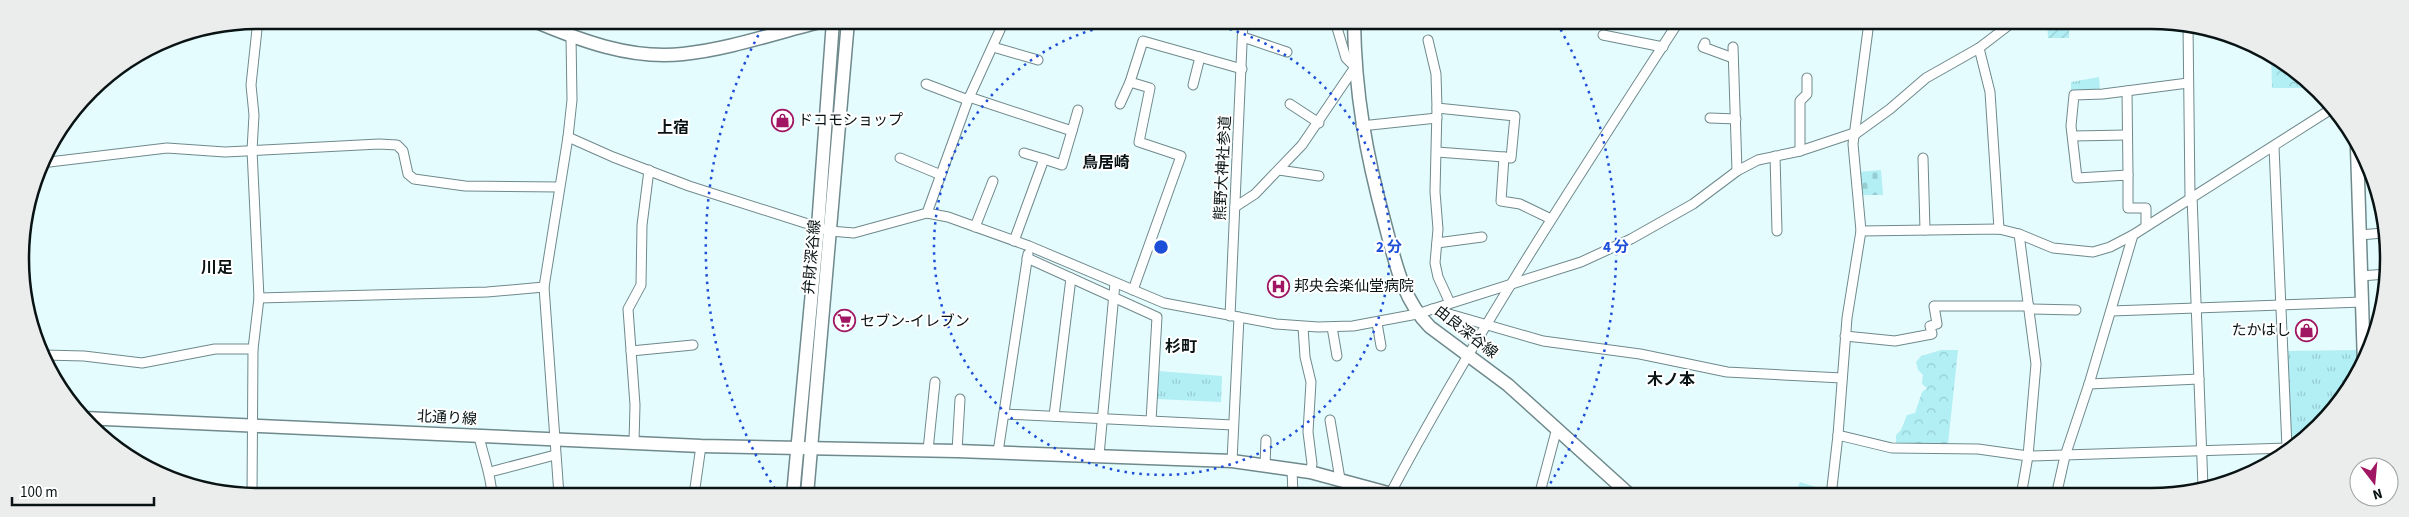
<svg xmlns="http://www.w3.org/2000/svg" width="2409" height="517" font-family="'Source Sans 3','Noto Sans JP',sans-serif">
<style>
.forest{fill:url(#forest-crowns)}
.cemetery{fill:url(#cemetery-stones)}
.park{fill:url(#park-tufts)}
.garden{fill:url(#garden-furrows)}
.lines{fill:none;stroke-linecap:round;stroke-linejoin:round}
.street-casing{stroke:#6f898c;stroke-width:11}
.secondary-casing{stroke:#6f898c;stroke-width:15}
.street{stroke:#fff;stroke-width:9}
.secondary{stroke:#fff;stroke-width:12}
.ring{fill:none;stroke:#1d4ed8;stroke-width:2.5;stroke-dasharray:2.5 5}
.labels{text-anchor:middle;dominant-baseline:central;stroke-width:4;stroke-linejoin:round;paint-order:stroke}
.poi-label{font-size:15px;fill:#091314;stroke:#fff;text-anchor:start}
.street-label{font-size:15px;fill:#091314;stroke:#fff}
.neighbourhood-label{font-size:16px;font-weight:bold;fill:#091314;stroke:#fff}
.rim{fill:none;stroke:#091314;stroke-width:2.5}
.centre{fill:#1d4ed8;stroke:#fff;stroke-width:2.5}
.ring-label{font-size:15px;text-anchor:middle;font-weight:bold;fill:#1d4ed8;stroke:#fff;stroke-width:4;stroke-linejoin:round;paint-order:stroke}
</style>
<defs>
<pattern id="forest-crowns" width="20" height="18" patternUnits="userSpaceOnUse" patternTransform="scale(1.25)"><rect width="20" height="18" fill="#b1eff5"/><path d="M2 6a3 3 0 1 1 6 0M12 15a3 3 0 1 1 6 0" fill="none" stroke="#97ccd1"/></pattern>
<pattern id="cemetery-stones" width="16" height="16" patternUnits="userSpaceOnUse" patternTransform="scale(1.25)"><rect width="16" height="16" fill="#b1eff5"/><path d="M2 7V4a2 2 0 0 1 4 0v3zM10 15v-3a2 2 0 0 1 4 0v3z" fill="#97ccd1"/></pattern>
<pattern id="park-tufts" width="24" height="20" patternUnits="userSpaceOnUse" patternTransform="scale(1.25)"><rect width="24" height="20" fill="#b1eff5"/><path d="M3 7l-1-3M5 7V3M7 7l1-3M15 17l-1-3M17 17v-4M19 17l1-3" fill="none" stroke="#97ccd1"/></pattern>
<pattern id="garden-furrows" width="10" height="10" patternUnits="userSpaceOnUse" patternTransform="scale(1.25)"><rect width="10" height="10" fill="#b1eff5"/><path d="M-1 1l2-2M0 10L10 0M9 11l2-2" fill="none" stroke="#97ccd1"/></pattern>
</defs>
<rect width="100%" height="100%" fill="#e5fcfe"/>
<g class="forest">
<polygon points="2271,53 2311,88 2272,88"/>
<polygon points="1941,350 1958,350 1948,444 1896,445 1896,435 1901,430 1907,415 1915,413 1922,392 1927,388 1922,384 1923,375 1918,370 1916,362 1921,356"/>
<polygon points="1800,482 1828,491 1827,496 1794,496"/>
</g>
<polygon class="cemetery" points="1881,170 1883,195 1861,195 1858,172"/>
<g class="park">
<polygon points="2099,77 2100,91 2071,91 2071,82"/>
<polygon points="2358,350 2359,371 2319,427 2293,444 2290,440 2287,351"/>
<polygon points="1158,371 1222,376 1221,402 1156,399"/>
</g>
<polygon class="garden" points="2047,22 2069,22 2069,38 2048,38"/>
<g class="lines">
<defs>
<g id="street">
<polyline points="2188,24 2190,197"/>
<polyline points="556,30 560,20"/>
<polyline points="1603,35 1663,47"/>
<polyline points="1243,37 1287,52"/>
<polyline points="1428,40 1436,74 1437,108 1515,116 1511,158 1504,157 1501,201 1520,204 1551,219"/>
<polyline points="1705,43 1703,47 1733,58"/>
<polyline points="993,47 1038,60"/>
<polyline points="1733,47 1737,171"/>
<polyline points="1979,48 1990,92 1999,229"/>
<polyline points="926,84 968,100"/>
<polyline points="1193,85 1200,57"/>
<polyline points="2127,91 2128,175"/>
<polyline points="969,97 1072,131 1062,165 1044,159 1014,241"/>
<polyline points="1120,104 1130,82"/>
<polyline points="1290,104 1319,123"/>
<polyline points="1437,108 1435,192 1438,229 1435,263 1438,277 1450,303"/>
<polyline points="1710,118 1736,119"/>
<polyline points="1361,126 1437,118"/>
<polyline points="1072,131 1078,110"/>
<polyline points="1854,135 1890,109 1926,78 1979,48 2013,22"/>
<polyline points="2073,136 2127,135"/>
<polyline points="568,137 613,157 689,186 830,231 854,233 927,213 948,217 1029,246 1164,303 1276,324 1318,327 1353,326 1417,314 1581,262 1631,239 1693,204 1737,171 1758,160 1800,151 1854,133"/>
<polyline points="2274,147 2287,448"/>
<polyline points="1800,151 1800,101 1807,94 1807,78"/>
<polyline points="1437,152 1504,157"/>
<polyline points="1024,153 1044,159"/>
<polyline points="1775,156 1777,231"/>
<polyline points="900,158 941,175"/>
<polyline points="1923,158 1925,230"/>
<polyline points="41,163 167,148 225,152 379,144 397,145 403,151 408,174 414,179 465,186 559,187"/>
<polyline points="1279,170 1319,176"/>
<polyline points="2192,196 2203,487"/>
<polyline points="1235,207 1255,194 1302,145 1355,67 1346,58 1335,21"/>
<polyline points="927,213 968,100 1004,21"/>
<polyline points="2146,226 2146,208 2128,208 2128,175 2077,178 2071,126 2074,95 2103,94 2188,83"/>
<polyline points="975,227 993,181"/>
<polyline points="1861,231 1999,229 2019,234 2053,248 2093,252 2110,247 2133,235 2333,108"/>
<polyline points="2019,234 2036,364 2028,456 2021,496"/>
<polyline points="2360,235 2383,233"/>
<polyline points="1437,243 1482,237"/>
<polyline points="1027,258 1157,317 1151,421"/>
<polyline points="2361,276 2386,274"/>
<polyline points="1133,290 1181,156 1139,142 1150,88 1130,82 1143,41 1242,69"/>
<polyline points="259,298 487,292 544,287"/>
<polyline points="1432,309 1543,341 1640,354 1727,372 1842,378"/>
<polyline points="2030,309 2076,310"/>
<polyline points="2111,311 2362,302"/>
<polyline points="1230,316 1243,21"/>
<polyline points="1377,323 1381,346"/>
<polyline points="1303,327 1305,357 1311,382 1308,432 1312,464 1310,472"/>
<polyline points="1332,327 1337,356"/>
<polyline points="1845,336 1895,341 1932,334 1930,326 1937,324 1934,306 2029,306"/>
<polyline points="631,351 693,345"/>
<polyline points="44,355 84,356 142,363 215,349 253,349"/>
<polyline points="2089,384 2199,379"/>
<polyline points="1004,414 1233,425"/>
<polyline points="1054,416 1071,278"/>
<polyline points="1330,420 1340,479"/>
<polyline points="1838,435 1892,448 1978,449 2028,456 2290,448"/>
<path d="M479,436C483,456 491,474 492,495"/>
<polyline points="634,442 635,405 628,309 641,285 642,225 649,170"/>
<polyline points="928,450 935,382"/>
<polyline points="957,451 960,399"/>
<polyline points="998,452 1028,254"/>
<polyline points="1099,455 1115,283"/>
<polyline points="1232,461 1239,317"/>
<polyline points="1265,465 1266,440"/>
<polyline points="1292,469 1293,496"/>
<polyline points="490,472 555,455"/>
<polyline points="252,495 253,349 259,298 252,150 254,115 251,85 258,20"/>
<polyline points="559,495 544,287 568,137 572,100 571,36"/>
<polyline points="694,495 701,446"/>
<path d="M1389,496C1476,332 1578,177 1679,21"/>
<polyline points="1539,496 1557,428"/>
<polyline points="1831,496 1838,435 1847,318 1861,231 1853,144 1869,22"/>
<polyline points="2056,496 2065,456 2089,384 2133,235"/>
</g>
<g id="secondary">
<path d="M532,20C579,40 631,60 683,54C731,49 778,32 824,21"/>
<path d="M1354,21C1355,94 1366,154 1385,224C1395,261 1402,299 1430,327L1508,385L1631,496"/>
<polyline points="2357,148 2364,364"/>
<polyline points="83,418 701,446 957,451 1232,461 1310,472 1399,496"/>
<polyline points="793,495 818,227 833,21"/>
<polyline points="807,495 848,21"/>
</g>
</defs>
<use href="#street" class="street-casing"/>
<use href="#secondary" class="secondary-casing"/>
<use href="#street" class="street"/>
<use href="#secondary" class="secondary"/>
</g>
<g class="ring">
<path d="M1193 21A228 228 0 1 1 1131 21"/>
<path d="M779 495A455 455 0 0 1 765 23M1557 23A455 455 0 0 1 1543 495"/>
</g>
<defs>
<symbol id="shop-ring" viewBox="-11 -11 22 22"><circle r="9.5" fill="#fff" stroke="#a01662" stroke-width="1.5"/><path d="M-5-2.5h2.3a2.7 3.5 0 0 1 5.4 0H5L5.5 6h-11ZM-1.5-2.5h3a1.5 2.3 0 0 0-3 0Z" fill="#a01662"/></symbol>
<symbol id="hospital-ring" viewBox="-11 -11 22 22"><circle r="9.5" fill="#fff" stroke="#a01662" stroke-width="1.5"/><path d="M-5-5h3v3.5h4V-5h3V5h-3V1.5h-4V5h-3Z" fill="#a01662"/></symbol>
<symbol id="supermarket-ring" viewBox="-11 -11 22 22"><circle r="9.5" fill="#fff" stroke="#a01662" stroke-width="1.5"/><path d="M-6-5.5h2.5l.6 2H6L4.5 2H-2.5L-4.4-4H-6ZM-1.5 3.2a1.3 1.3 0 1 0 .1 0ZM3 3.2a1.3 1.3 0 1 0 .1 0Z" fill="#a01662"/></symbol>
</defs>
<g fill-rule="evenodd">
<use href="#shop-ring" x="770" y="108" width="25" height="25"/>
<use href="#hospital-ring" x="1266" y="274" width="25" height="25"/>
<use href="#supermarket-ring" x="832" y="308" width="25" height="25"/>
<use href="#shop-ring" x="2294" y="318" width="25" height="25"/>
</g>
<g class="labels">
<g class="poi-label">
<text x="798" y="120">ドコモショップ</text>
<text x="1294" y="286">邦央会楽仙堂病院</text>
<text x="860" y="321">セブン-イレブン</text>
<text x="2291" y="330" text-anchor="end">たかはし</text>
</g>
<g class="street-label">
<text transform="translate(1223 168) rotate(-87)">熊野大神社参道</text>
<text transform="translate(812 257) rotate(-85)">弁財深谷線</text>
<text transform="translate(1466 332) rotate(38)">由良深谷線</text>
<text transform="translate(447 418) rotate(3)">北通り線</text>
</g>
<g class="neighbourhood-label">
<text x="673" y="128">上宿</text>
<text x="1106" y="163">鳥居崎</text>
<text x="217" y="268">川足</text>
<text x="1181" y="347">杉町</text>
<text x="1671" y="380">木ノ本</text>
</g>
</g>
<path d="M0 0H2409V517H0ZM258 29H2151A229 229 0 0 1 2380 258V259A229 229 0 0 1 2151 488H258A229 229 0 0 1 29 259V258A229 229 0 0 1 258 29Z" fill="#ebecec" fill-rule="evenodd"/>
<path class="rim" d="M258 29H2151A229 229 0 0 1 2380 258V259A229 229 0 0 1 2151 488H258A229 229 0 0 1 29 259V258A229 229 0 0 1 258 29Z"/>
<circle cx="1161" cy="247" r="8" class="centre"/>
<g class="ring-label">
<text x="1389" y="252">2 分</text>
<text x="1616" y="252">4 分</text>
</g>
<g transform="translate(2374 482) rotate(164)"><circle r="24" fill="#ffffff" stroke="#9da1a1"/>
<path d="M0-4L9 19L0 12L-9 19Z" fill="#a01662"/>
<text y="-8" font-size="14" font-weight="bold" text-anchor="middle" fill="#091314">N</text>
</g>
<path d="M12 497v8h142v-8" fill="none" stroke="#091314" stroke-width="2.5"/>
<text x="20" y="497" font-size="15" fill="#091314" stroke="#ffffff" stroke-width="4" paint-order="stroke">100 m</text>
</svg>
